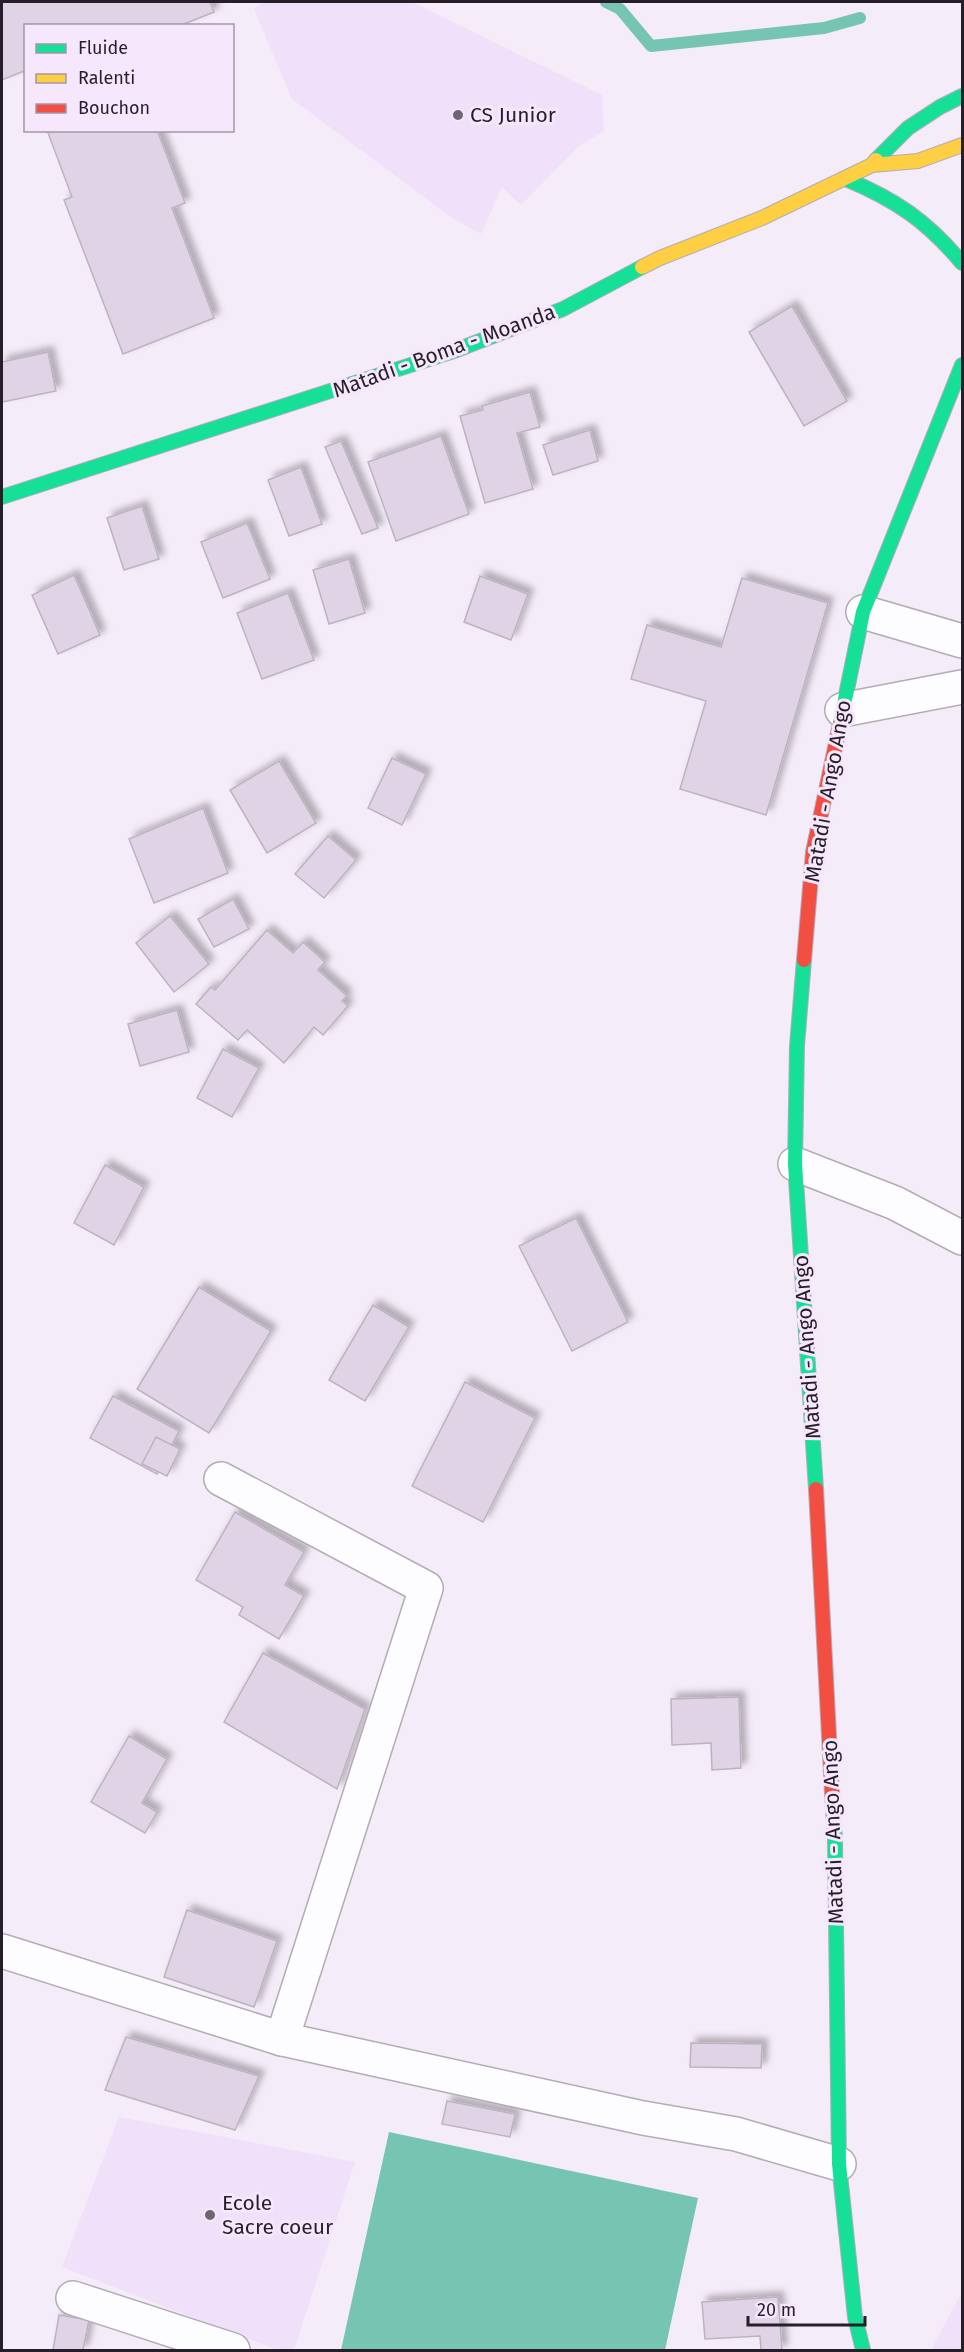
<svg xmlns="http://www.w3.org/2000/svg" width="964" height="2352" font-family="'Fira Sans',sans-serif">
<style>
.built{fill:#f0e0f9}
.water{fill:#76c5b3}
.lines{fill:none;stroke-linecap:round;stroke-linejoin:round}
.stream{stroke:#76c5b3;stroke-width:12}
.building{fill:#e0d3e6;stroke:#bbb4be;stroke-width:1.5;filter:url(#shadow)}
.street-casing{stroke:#b2acb5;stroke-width:36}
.fast-casing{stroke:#b2acb5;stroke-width:16}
.slow-casing{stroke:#b2acb5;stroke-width:16}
.jam-casing{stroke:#b2acb5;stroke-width:16}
.street{stroke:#fdfcfe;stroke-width:33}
.fast{stroke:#16e098;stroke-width:14}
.slow{stroke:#ffcf43;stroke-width:14}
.jam{stroke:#f24e42;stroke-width:14}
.poi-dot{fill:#6e6771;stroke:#f6e7fd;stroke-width:2}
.labels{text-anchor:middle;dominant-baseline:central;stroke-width:6;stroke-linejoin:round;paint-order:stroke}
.poi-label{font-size:21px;fill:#261f29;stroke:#f6e7fd;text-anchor:start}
.street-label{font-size:21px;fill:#261f29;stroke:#f6e7fd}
</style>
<defs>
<filter id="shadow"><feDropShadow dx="5.5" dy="-5.5" stdDeviation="3" flood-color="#0004"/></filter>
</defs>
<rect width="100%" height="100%" fill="#f4ecf8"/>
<g class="built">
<polygon points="264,2 412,2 602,95 604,131 579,146 521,205 502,187 481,234 452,218 292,99 254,9"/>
<polygon points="119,2117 355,2162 294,2350 277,2350 62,2267"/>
<polygon points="962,2292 962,2350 931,2350"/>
</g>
<polygon class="water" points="389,2132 698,2198 665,2350 341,2350"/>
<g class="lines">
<polyline class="stream" points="606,2 620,9 651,46 824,28 860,18"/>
</g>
<g class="building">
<polygon points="2,2 210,2 214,12 179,26 26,26 26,75 24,71 2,80"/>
<polygon points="47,130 157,130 185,203 172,208 214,318 123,354 64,200 72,197"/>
<polygon points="792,306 847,401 804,426 749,332"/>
<polygon points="48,352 56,391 2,402 2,362"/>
<polygon points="530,392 540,427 517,433 533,489 485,503 460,416 483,410 482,406"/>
<polygon points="590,430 598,461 553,475 543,445"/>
<polygon points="441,436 469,514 396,541 368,462"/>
<polygon points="341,441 378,528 362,534 325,447"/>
<polygon points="301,467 322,524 289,536 268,480"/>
<polygon points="142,506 159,559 124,570 107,518"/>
<polygon points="247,523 270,579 223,598 201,542"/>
<polygon points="349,559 365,613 329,624 313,570"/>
<polygon points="74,575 100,635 58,654 32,595"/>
<polygon points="480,576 528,594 511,640 464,622"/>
<polygon points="742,578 828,603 766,815 680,789 706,701 631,679 647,625 721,647"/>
<polygon points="288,593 314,660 262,679 237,613"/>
<polygon points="392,758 426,774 402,825 368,808"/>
<polygon points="279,761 316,823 267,853 230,790"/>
<polygon points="203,808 228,873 154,903 129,839"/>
<polygon points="328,836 356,860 324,898 295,874"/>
<polygon points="233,899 249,929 214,947 198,919"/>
<polygon points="170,916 209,964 174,992 136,943"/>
<polygon points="267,930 293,953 303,942 325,962 318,970 347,996 342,1001 348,1006 323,1035 314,1027 284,1063 247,1030 238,1040 196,1004 211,987 215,990"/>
<polygon points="177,1010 189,1052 140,1066 128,1024"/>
<polygon points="223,1049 259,1068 232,1117 197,1098"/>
<polygon points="105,1165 144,1187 114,1245 74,1223"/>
<polygon points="576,1218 628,1322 572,1351 519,1246"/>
<polygon points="199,1287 271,1331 209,1433 137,1389"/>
<polygon points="373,1305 409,1327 365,1401 329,1380"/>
<polygon points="465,1382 535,1418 483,1522 412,1486"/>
<polygon points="113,1396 179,1431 157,1474 90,1438"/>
<polygon points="156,1437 180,1449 167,1476 142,1464"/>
<polygon points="235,1512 304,1552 285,1585 304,1596 279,1639 239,1615 243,1607 196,1580"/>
<polygon points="263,1653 365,1709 337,1789 224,1722"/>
<polygon points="739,1697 741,1768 712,1770 711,1743 672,1745 671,1699"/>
<polygon points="129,1736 167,1759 142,1803 157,1812 145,1833 91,1802"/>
<polygon points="187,1910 277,1941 254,2007 164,1977"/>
<polygon points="126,2037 259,2076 235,2130 105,2090"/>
<polygon points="691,2043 762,2044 761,2068 690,2067"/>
<polygon points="447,2101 515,2114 510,2137 442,2124"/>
<polygon points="778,2297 782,2350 761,2350 760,2336 705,2339 702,2302"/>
<polygon points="59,2315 89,2320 83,2350 53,2350"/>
</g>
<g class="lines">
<defs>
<g id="street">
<polyline points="863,612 962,641"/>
<polyline points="842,710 962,687"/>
<polyline points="795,1164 895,1203 962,1238"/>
<polyline points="221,1479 426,1588 282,2039"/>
<polyline points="2,1951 282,2039 643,2118 736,2134 839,2164"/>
<polyline points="73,2298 233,2350"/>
</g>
<g id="fast">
<polyline points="876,160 908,128 940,107 962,96"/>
<path d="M846,179C896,200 927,221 962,263"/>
<polyline points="2,497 454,351 563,309 642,267"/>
<polyline points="840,724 863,612 962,365"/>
<polyline points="804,960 797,1046 795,1164 816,1489"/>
<polyline points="832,1793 835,1839 839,2164 855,2317 863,2350"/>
</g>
<g id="slow">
<polyline points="872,165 918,161 962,145"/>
<polyline points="642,267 660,258 762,218 872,165 876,160"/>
</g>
<g id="jam">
<polyline points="804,960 813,852 840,724"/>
<polyline points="816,1489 832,1793"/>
</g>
</defs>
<use href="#street" class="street-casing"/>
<use href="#fast" class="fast-casing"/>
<use href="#slow" class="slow-casing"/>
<use href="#jam" class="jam-casing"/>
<use href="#street" class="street"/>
<use href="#fast" class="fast"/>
<use href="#slow" class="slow"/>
<use href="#jam" class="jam"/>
</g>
<g class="poi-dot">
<circle cx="458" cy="115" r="6"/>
<circle cx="210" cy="2215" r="6"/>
</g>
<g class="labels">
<g class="poi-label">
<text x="470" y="115">CS Junior</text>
<text x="222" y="2203">Ecole<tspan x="222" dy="24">Sacre coeur</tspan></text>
</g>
<g class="street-label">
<text transform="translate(444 351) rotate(-20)">Matadi - Boma - Moanda</text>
<text transform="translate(828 791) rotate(-80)">Matadi - Ango Ango</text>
<text transform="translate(807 1347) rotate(-94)">Matadi - Ango Ango</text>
<text transform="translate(833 1832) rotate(-92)">Matadi - Ango Ango</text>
</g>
</g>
<rect width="964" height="2352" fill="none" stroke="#261f29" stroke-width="6"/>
<rect x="24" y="24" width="210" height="108" fill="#f6e7fd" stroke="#a397a8" stroke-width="1.5"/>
<rect x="36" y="44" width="30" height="9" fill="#16e098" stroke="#a397a8" stroke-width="1.5"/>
<text x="78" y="54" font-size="18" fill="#261f29">Fluide</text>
<rect x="36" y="74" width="30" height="9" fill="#ffcf43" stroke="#a397a8" stroke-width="1.5"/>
<text x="78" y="84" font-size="18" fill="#261f29">Ralenti</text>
<rect x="36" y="104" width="30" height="9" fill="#f24e42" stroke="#a397a8" stroke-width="1.5"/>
<text x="78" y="114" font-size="18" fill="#261f29">Bouchon</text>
<path d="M748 2316v9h117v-9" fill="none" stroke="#261f29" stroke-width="3"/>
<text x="757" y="2316" font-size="18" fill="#261f29" stroke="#f6e7fd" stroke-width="4.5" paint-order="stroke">20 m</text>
</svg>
